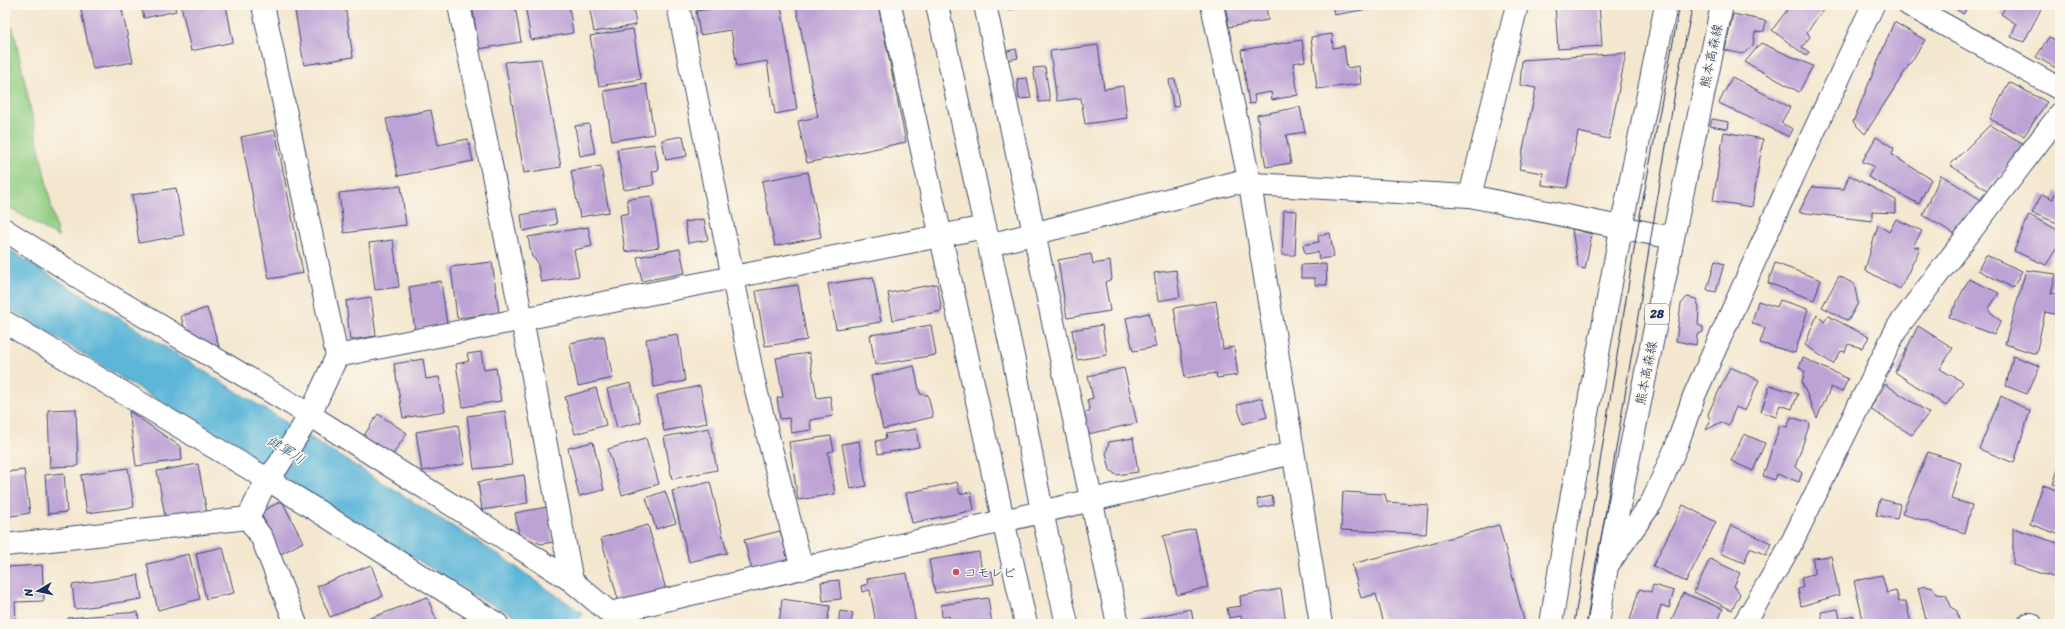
<svg xmlns="http://www.w3.org/2000/svg" width="2065" height="629" font-family="Sriracha,'Klee One',sans-serif">
<style>
.green{fill:#92cd82;stroke:#567e70}
.water{fill:#5bb6d8;stroke:#3b729b}
.building{fill:#bda3d5}
.lines{fill:none;stroke-linecap:round;stroke-linejoin:round}
.minor-casing{stroke:#3c4b6f;stroke-width:24}
.tertiary-casing{stroke:#3c4b6f;stroke-width:24}
.primary-casing{stroke:#3c4b6f;stroke-width:24}
.minor{stroke:#fff;stroke-width:22}
.tertiary{stroke:#fff;stroke-width:22}
.primary{stroke:#fff;stroke-width:22}
.tram{stroke:#1b2f5e;stroke-width:1}
.poi-dot{fill:#d1495b;stroke:#fbf7ec;stroke-width:1.5}
.labels{text-anchor:middle;dominant-baseline:central;stroke-width:3;stroke-linejoin:round;paint-order:stroke}
.shield{fill:#fbf7ec;stroke:#5e6b89;stroke-width:1}
.shield-label{font-size:12px;font-weight:bold;fill:#1b2f5e}
.street-label{font-size:13px;fill:#1b2f5e;stroke:#fbf7ec}
.poi-label{font-size:13px;fill:#1b2f5e;stroke:#fbf7ec;text-anchor:start}
.water-label{font-size:14px;font-style:italic;fill:#2e5883;stroke:#fbf7ec}
</style>
<rect width="100%" height="100%" fill="#fbf7ec"/>
<filter id="ink" filterUnits="userSpaceOnUse"><feTurbulence type="fractalNoise" baseFrequency=".025" numOctaves="2"/><feDisplacementMap in="SourceGraphic" scale="8" xChannelSelector="R" yChannelSelector="G"/><feConvolveMatrix kernelMatrix="1 2 1 2 8 2 1 2 1" color-interpolation-filters="sRGB"/></filter>
<filter id="wash" filterUnits="userSpaceOnUse"><feTurbulence type="fractalNoise" baseFrequency=".012" numOctaves="4" result="noise"/><feDisplacementMap in="SourceGraphic" scale="16" xChannelSelector="R" yChannelSelector="G"/><feGaussianBlur stdDeviation="0.9" result="paint"/><feColorMatrix in="noise" values="0 0 0 0 0 0 0 0 0 0 0 0 0 0 0 0 0 1.4 0 .05"/><feComposite in="paint" operator="in"/></filter>
<g filter="url(#wash)">
<rect width="100%" height="100%" fill="#f4e7cf"/>
<polygon class="green" points="13,27 58,237 5,205 5,28"/>
<polygon class="water" points="5,247 505,559 583,614 575,624 532,624 481,599 5,306"/>
<g id="blocks">
<g class="building">
<polygon points="80,5 121,5 133,62 93,69"/>
<polygon points="141,5 174,5 176,11 144,18"/>
<polygon points="181,5 226,5 233,42 191,51"/>
<polygon points="294,5 345,5 353,57 304,65"/>
<polygon points="472,5 515,5 521,42 479,49"/>
<polygon points="525,5 569,5 573,33 531,40"/>
<polygon points="589,5 633,5 636,25 594,32"/>
<polygon points="735,5 781,5 797,110 775,114 767,61 737,66 731,30 700,35 696,11"/>
<polygon points="796,5 878,5 906,142 807,163 798,121 818,117"/>
<polygon points="1007,5 1031,5 1031,6 1008,10"/>
<polygon points="1225,5 1266,5 1268,20 1229,27"/>
<polygon points="1283,5 1304,5 1305,6 1284,9"/>
<polygon points="1332,5 1367,5 1368,9 1334,15"/>
<polygon points="1555,5 1599,5 1602,46 1558,49"/>
<polygon points="1791,5 1816,5 1823,10 1807,32 1810,37 1802,47 1809,52 1806,56 1772,30"/>
<polygon points="1950,5 1969,5 1963,14"/>
<polygon points="2007,5 2043,5 2024,42 2011,37 2016,24 2001,14"/>
<polygon points="1733,14 1766,21 1764,31 1755,32 1753,45 1742,54 1725,50"/>
<polygon points="1894,22 1925,40 1865,134 1853,122"/>
<polygon points="633,29 641,79 599,86 590,36"/>
<polygon points="1332,34 1333,48 1344,46 1347,68 1359,66 1361,84 1317,89 1311,37"/>
<polygon points="2049,37 2060,42 2060,70 2036,57"/>
<polygon points="1302,40 1305,61 1293,63 1298,95 1272,100 1271,92 1254,95 1255,103 1249,104 1241,50"/>
<polygon points="1761,43 1813,66 1799,92 1745,62"/>
<polygon points="1098,45 1104,89 1123,86 1127,118 1085,124 1081,98 1057,101 1050,51"/>
<polygon points="1016,49 1018,58 1008,60 1007,51"/>
<polygon points="1626,53 1609,139 1578,132 1567,188 1542,185 1543,173 1519,169 1536,88 1520,85 1522,60"/>
<polygon points="541,59 561,167 524,173 505,62"/>
<polygon points="1045,67 1050,101 1039,102 1033,68"/>
<polygon points="1732,77 1790,107 1781,123 1793,129 1789,137 1719,103"/>
<polygon points="1027,78 1031,98 1019,99 1017,79"/>
<polygon points="1175,79 1179,106 1173,107 1169,80"/>
<polygon points="2009,82 2047,102 2024,136 1990,119"/>
<polygon points="646,84 654,134 612,141 604,91"/>
<polygon points="1300,107 1305,132 1286,135 1291,163 1266,167 1257,115"/>
<polygon points="431,110 438,145 468,139 473,161 398,176 386,119"/>
<polygon points="1712,119 1729,122 1728,129 1710,126"/>
<polygon points="589,124 595,153 580,156 575,126"/>
<polygon points="1990,125 2026,145 1987,190 1950,165"/>
<polygon points="275,130 303,273 269,279 241,137"/>
<polygon points="1724,132 1763,139 1752,207 1713,201"/>
<polygon points="683,136 687,156 666,160 662,140"/>
<polygon points="1876,137 1894,148 1892,155 1931,179 1919,204 1868,177 1874,166 1862,162"/>
<polygon points="654,144 659,170 652,171 654,185 624,190 617,149"/>
<polygon points="601,166 609,212 580,217 571,171"/>
<polygon points="808,172 821,237 775,246 762,181"/>
<polygon points="1849,175 1896,200 1896,213 1872,212 1872,221 1799,212 1812,187 1844,189"/>
<polygon points="1941,175 1983,201 1960,237 1923,215"/>
<polygon points="401,186 406,225 344,233 339,193"/>
<polygon points="176,188 184,235 139,243 132,195"/>
<polygon points="2056,191 2060,193 2060,224 2032,213 2042,194 2053,199"/>
<polygon points="651,196 659,247 625,252 620,215 629,213 627,199"/>
<polygon points="554,209 557,224 523,231 521,215"/>
<polygon points="1284,210 1297,211 1295,255 1282,255"/>
<polygon points="2029,215 2060,231 2060,243 2046,265 2014,251"/>
<polygon points="704,219 708,240 688,243 685,222"/>
<polygon points="1896,219 1922,231 1913,246 1920,248 1900,289 1865,270 1878,225 1889,232"/>
<polygon points="588,227 592,246 574,250 579,276 541,282 537,261 532,257 528,237"/>
<polygon points="1572,229 1592,234 1585,269 1578,267"/>
<polygon points="1330,233 1334,257 1319,259 1318,252 1305,254 1303,245 1319,242 1318,236"/>
<polygon points="393,240 399,287 375,290 369,243"/>
<polygon points="680,249 685,273 642,281 637,257"/>
<polygon points="1091,254 1093,264 1110,261 1112,279 1105,282 1110,311 1067,318 1058,260"/>
<polygon points="1986,255 2022,271 2013,288 1978,270"/>
<polygon points="1715,261 1724,264 1716,292 1707,290"/>
<polygon points="492,262 499,313 457,318 451,267"/>
<polygon points="1775,263 1821,280 1814,300 1768,283"/>
<polygon points="1326,264 1327,285 1315,285 1315,278 1301,278 1301,265"/>
<polygon points="1176,270 1180,297 1158,301 1154,273"/>
<polygon points="2026,270 2056,274 2051,293 2060,295 2058,315 2045,312 2036,354 2005,344"/>
<polygon points="1839,276 1854,284 1858,303 1848,321 1822,307"/>
<polygon points="873,277 881,322 836,329 828,284"/>
<polygon points="1969,279 1999,293 1988,310 2001,321 1994,335 1949,317"/>
<polygon points="441,281 447,324 415,330 409,287"/>
<polygon points="937,284 942,311 893,320 888,293"/>
<polygon points="798,285 807,340 765,346 756,291"/>
<polygon points="371,297 376,336 350,340 346,301"/>
<polygon points="1687,297 1696,299 1699,307 1698,325 1703,327 1703,332 1697,335 1696,345 1676,341 1681,304"/>
<polygon points="1780,300 1808,309 1795,353 1760,343 1765,328 1752,323 1758,301 1777,307"/>
<polygon points="1216,301 1223,349 1234,347 1238,375 1217,378 1216,373 1185,378 1174,308"/>
<polygon points="207,308 221,353 187,338 181,316"/>
<polygon points="1149,313 1156,347 1133,351 1126,318"/>
<polygon points="1817,315 1824,322 1828,316 1869,337 1862,348 1848,344 1845,352 1841,351 1833,364 1805,345"/>
<polygon points="931,325 936,355 875,365 870,335"/>
<polygon points="1102,325 1107,355 1077,360 1072,330"/>
<polygon points="1918,326 1953,348 1940,369 1963,382 1946,406 1895,372"/>
<polygon points="678,334 685,381 654,387 646,339"/>
<polygon points="604,336 613,378 578,386 570,343"/>
<polygon points="481,352 484,370 496,368 501,401 463,407 456,364 469,361 467,354"/>
<polygon points="809,353 817,398 830,396 833,416 810,420 811,430 791,433 789,418 780,419 777,398 783,397 776,358"/>
<polygon points="2013,356 2040,366 2027,394 2006,386"/>
<polygon points="1803,358 1848,379 1842,392 1831,387 1817,418 1802,383 1805,372 1799,367"/>
<polygon points="423,359 426,379 439,377 445,411 403,418 394,364"/>
<polygon points="914,366 920,394 928,395 933,417 883,429 871,376"/>
<polygon points="1730,367 1759,380 1745,411 1736,407 1728,426 1721,422 1706,430 1710,421 1708,414"/>
<polygon points="1124,368 1137,423 1088,434 1083,413 1090,412 1087,400 1093,398 1088,376"/>
<polygon points="631,383 641,422 617,428 607,389"/>
<polygon points="1885,384 1929,413 1912,435 1870,409"/>
<polygon points="1770,385 1798,394 1792,409 1780,405 1776,417 1761,412"/>
<polygon points="700,386 707,423 664,431 657,395"/>
<polygon points="596,388 606,425 575,434 565,397"/>
<polygon points="2001,396 2030,411 2014,463 1979,449"/>
<polygon points="1262,398 1267,417 1243,424 1237,405"/>
<polygon points="76,409 78,466 50,467 48,410"/>
<polygon points="129,411 181,447 182,460 136,466"/>
<polygon points="505,411 512,465 474,469 467,416"/>
<polygon points="378,414 407,433 390,459 361,440"/>
<polygon points="1791,417 1810,423 1795,467 1802,473 1799,482 1777,474 1775,480 1763,476 1780,425 1787,427"/>
<polygon points="458,425 465,464 422,471 416,432"/>
<polygon points="709,428 717,470 672,479 664,437"/>
<polygon points="916,429 919,447 878,454 876,441 886,439 885,434"/>
<polygon points="1744,434 1765,443 1753,471 1731,461"/>
<polygon points="831,436 834,451 828,452 835,494 798,500 789,442"/>
<polygon points="646,438 659,484 622,495 608,449"/>
<polygon points="1133,438 1138,472 1116,475 1110,470 1106,453 1109,442"/>
<polygon points="859,441 866,486 850,489 842,444"/>
<polygon points="593,442 604,490 579,496 568,448"/>
<polygon points="1928,452 1961,463 1951,499 1972,505 1965,533 1902,514"/>
<polygon points="198,464 207,514 166,522 157,471"/>
<polygon points="2060,464 2060,486 2053,484"/>
<polygon points="128,468 134,507 87,513 81,475"/>
<polygon points="24,470 30,513 5,517 5,472"/>
<polygon points="64,473 67,512 48,514 45,475"/>
<polygon points="524,475 528,503 482,510 478,482"/>
<polygon points="710,482 727,553 689,562 672,491"/>
<polygon points="957,482 960,494 971,492 974,510 912,523 906,493"/>
<polygon points="2043,485 2060,491 2060,535 2030,524"/>
<polygon points="665,491 676,523 656,529 646,498"/>
<polygon points="1343,492 1385,494 1387,502 1428,505 1426,534 1341,530"/>
<polygon points="1272,496 1274,505 1259,508 1257,499"/>
<polygon points="1880,499 1900,504 1897,519 1876,515"/>
<polygon points="282,501 303,542 281,554 260,512"/>
<polygon points="1683,505 1716,522 1686,582 1653,566"/>
<polygon points="547,507 553,542 541,544 519,535 515,513"/>
<polygon points="648,525 668,597 621,610 601,538"/>
<polygon points="1499,525 1525,624 1384,624 1376,594 1361,598 1352,564"/>
<polygon points="1731,525 1771,543 1766,555 1750,548 1744,563 1720,553"/>
<polygon points="2013,528 2060,544 2060,561 2053,577 2013,565"/>
<polygon points="1195,529 1208,587 1177,595 1163,536"/>
<polygon points="780,531 788,560 752,570 744,540"/>
<polygon points="223,547 234,593 206,599 196,553"/>
<polygon points="979,552 982,573 992,571 994,584 935,593 929,560"/>
<polygon points="189,554 200,599 158,610 147,564"/>
<polygon points="1831,556 1839,595 1801,606 1798,589 1803,587 1801,577 1814,574 1813,558"/>
<polygon points="1710,559 1740,573 1734,586 1740,594 1732,610 1694,592"/>
<polygon points="42,565 44,601 15,602 16,624 5,624 5,567"/>
<polygon points="371,565 383,596 330,617 317,586"/>
<polygon points="907,573 916,624 876,624 870,590 862,592 861,586 868,584 867,579"/>
<polygon points="138,575 142,599 75,609 72,585"/>
<polygon points="1882,575 1887,593 1896,591 1899,602 1906,602 1911,624 1864,624 1854,581"/>
<polygon points="839,580 841,599 823,601 821,582"/>
<polygon points="1653,585 1674,591 1669,608 1661,605 1656,624 1629,624 1639,589 1651,592"/>
<polygon points="1925,586 1933,588 1937,594 1946,595 1952,608 1957,611 1960,624 1927,624 1918,588"/>
<polygon points="1281,589 1286,624 1242,624 1241,616 1229,618 1227,608 1241,606 1240,596"/>
<polygon points="1683,593 1723,609 1717,624 1670,624"/>
<polygon points="427,597 438,624 361,624 360,622"/>
<polygon points="988,598 992,624 950,624 949,616 942,617 941,605"/>
<polygon points="782,599 830,606 827,624 779,624"/>
<polygon points="1191,609 1194,624 1135,624 1135,621"/>
<polygon points="1838,609 1840,619 1854,616 1856,624 1823,624 1821,612"/>
<polygon points="840,611 853,613 851,624 838,624"/>
<polygon points="138,612 139,624 68,624 68,618"/>
<polygon points="466,617 469,624 448,624"/>
</g>
</g>
</g>
<g filter="url(#ink)">
<use href="#blocks" fill-opacity="0" stroke="#3c4b6f" stroke-width="1"/>
<g class="lines">
<defs>
<g id="minor">
<polyline points="459,5 522,319 572,581 610,613 619,623"/>
<polyline points="678,5 754,382 802,569"/>
<polyline points="890,5 1026,624"/>
<polyline points="985,5 1118,624"/>
<polyline points="1212,5 1250,184 1321,624"/>
<polyline points="1909,5 2060,89"/>
<polyline points="1470,196 1517,5"/>
<polyline points="5,230 80,278 310,415 572,581"/>
<polyline points="989,245 1234,183 1470,196 1673,238"/>
<polyline points="5,322 267,479 497,624"/>
<polyline points="337,356 985,227"/>
<polyline points="248,518 267,479 278,466 310,415 337,356 263,5"/>
<polyline points="248,518 262,538 296,624"/>
<polyline points="5,545 248,518"/>
<polyline points="1607,566 1652,502 1677,445 1694,396 1781,202 1873,5"/>
<polyline points="610,613 1293,453"/>
<polyline points="1744,624 1789,548 1897,328 2060,114"/>
<polyline points="2029,624 2031,624"/>
</g>
<polyline id="tertiary" points="937,5 1014,361 1042,512 1067,624"/>
<g id="primary">
<polyline points="1551,624 1568,516 1621,229 1666,5"/>
<polyline points="1598,624 1607,566 1673,238 1722,5"/>
</g>
</defs>
<use href="#minor" class="minor-casing"/>
<use href="#tertiary" class="tertiary-casing"/>
<use href="#primary" class="primary-casing"/>
<use href="#minor" class="minor"/>
<use href="#tertiary" class="tertiary"/>
<use href="#primary" class="primary"/>
<g class="tram">
<polyline points="1574,624 1637,231 1680,5"/>
<polyline points="1587,624 1678,74 1693,5"/>
</g>
</g>
</g>
<circle class="poi-dot" cx="956" cy="572" r="4"/>
<g class="labels">
<rect class="shield" x="1645" y="304" width="24" height="20" rx="3"/>
<g class="shield-label">
<text x="1657" y="314">28</text>
</g>
<g class="street-label">
<text transform="translate(1711 56) rotate(-78)">熊本高森線</text>
<text transform="translate(1646 373) rotate(-79)">熊本高森線</text>
</g>
<g class="poi-label">
<text x="964" y="572">コモレビ</text>
</g>
<g class="water-label">
<text transform="translate(286 450) rotate(32)">健軍川</text>
</g>
</g>
<rect width="2065" height="629" fill="none" stroke="#fbf7ec" stroke-width="20"/>
<g transform="translate(38 591) rotate(261)" stroke="#fbf7ec" stroke-width="3" paint-order="stroke">
<path d="M0-3L7 15L0 10L-7 15Z" fill="#1b2f5e"/>
<text y="-6" font-size="11" font-weight="bold" text-anchor="middle" fill="#1b2f5e">N</text>
</g>
</svg>
